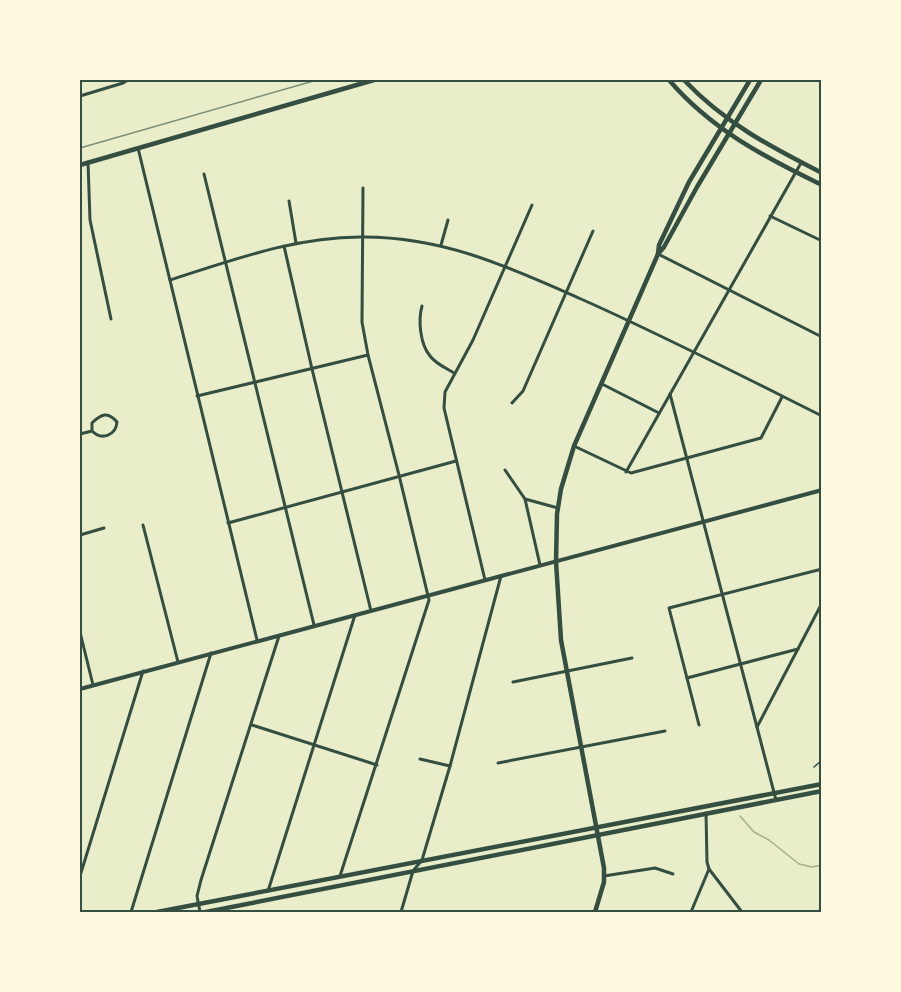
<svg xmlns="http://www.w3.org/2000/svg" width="901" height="992" font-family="'Noto Sans',sans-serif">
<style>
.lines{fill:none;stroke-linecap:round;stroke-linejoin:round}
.stream{stroke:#a3b18a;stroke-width:1.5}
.service{stroke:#344e41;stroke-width:1.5}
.minor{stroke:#344e41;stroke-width:3}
.tertiary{stroke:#344e41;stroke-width:4}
.secondary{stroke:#344e41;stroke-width:4.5}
.rail{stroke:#7c8e77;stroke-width:1.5}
.neatline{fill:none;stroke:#344e41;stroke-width:2}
</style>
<rect width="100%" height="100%" fill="#e9edc9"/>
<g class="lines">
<polyline class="stream" points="740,816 754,832 769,840 799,864 812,867 822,865"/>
<polyline class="service" points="814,767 822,760"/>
<g class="minor">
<polyline points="80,96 123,83 128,80"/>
<polyline points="138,148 257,640"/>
<polyline points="88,162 90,220 111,319"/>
<polyline points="204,174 314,625"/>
<polyline points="289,201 296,243"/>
<polyline points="770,216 822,241"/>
<polyline points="441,245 448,220"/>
<polyline points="284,246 312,369 371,611"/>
<polyline points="658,254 822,337"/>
<path d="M170,280C233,260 297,236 364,237C444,237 509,267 581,299C662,335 742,376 822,416"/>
<path d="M422,306C418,320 420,344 430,356C436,364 446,368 454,373"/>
<polyline points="602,384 659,413"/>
<polyline points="670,394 776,800"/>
<polyline points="197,396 368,355"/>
<polyline points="512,403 523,391 593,231"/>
<path d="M80,434L92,431C102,441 116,435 117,422C108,411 101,414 92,423V431"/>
<polyline points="574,446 631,473 761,438 782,397"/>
<polyline points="505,470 525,499 540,565"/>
<polyline points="626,472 801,163"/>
<polyline points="525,499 558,508"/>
<polyline points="228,523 456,461"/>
<polyline points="143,525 178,662"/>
<polyline points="80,535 104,528"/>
<polyline points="485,580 444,408 445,392 473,340 532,205"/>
<polyline points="80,632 93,685"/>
<polyline points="687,678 798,649"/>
<polyline points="513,682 632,658"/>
<polyline points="252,725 377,765"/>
<polyline points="699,725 669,608 822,569"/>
<polyline points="757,727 822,603"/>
<polyline points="420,759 450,766"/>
<polyline points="498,763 665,731"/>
<polyline points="709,869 742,912"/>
<polyline points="80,876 143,671"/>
<polyline points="340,876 429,600 399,475 368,355 362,322 363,188"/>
<polyline points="604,876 655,868 673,874"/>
<polyline points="268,891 355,615"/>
<polyline points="131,912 211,653"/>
<polyline points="200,912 197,896 201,880 279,636"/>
<polyline points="401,912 413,871 422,860 450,766 501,576"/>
<polyline points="691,912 709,869 707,862 706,813"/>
<polyline points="812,912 822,911"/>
</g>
<polyline class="tertiary" points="80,689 822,490"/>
<g class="secondary">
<path d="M669,80C711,129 764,157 822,185"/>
<path d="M684,80C725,123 769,146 822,173"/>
<polyline points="80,165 374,80"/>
<polyline points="658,254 659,245 689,182 750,80"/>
<polyline points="157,912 822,784"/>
<polyline points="206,912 822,791"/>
<polyline points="595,912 604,882 604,868 561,640 556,562 557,514 561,489 574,446 658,254 664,247 697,187 761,80"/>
</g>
<polyline class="rail" points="80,148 317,80"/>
</g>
<rect width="901" height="992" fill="none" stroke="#fefae0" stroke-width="162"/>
<rect x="81" y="81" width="739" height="830" class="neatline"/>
</svg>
